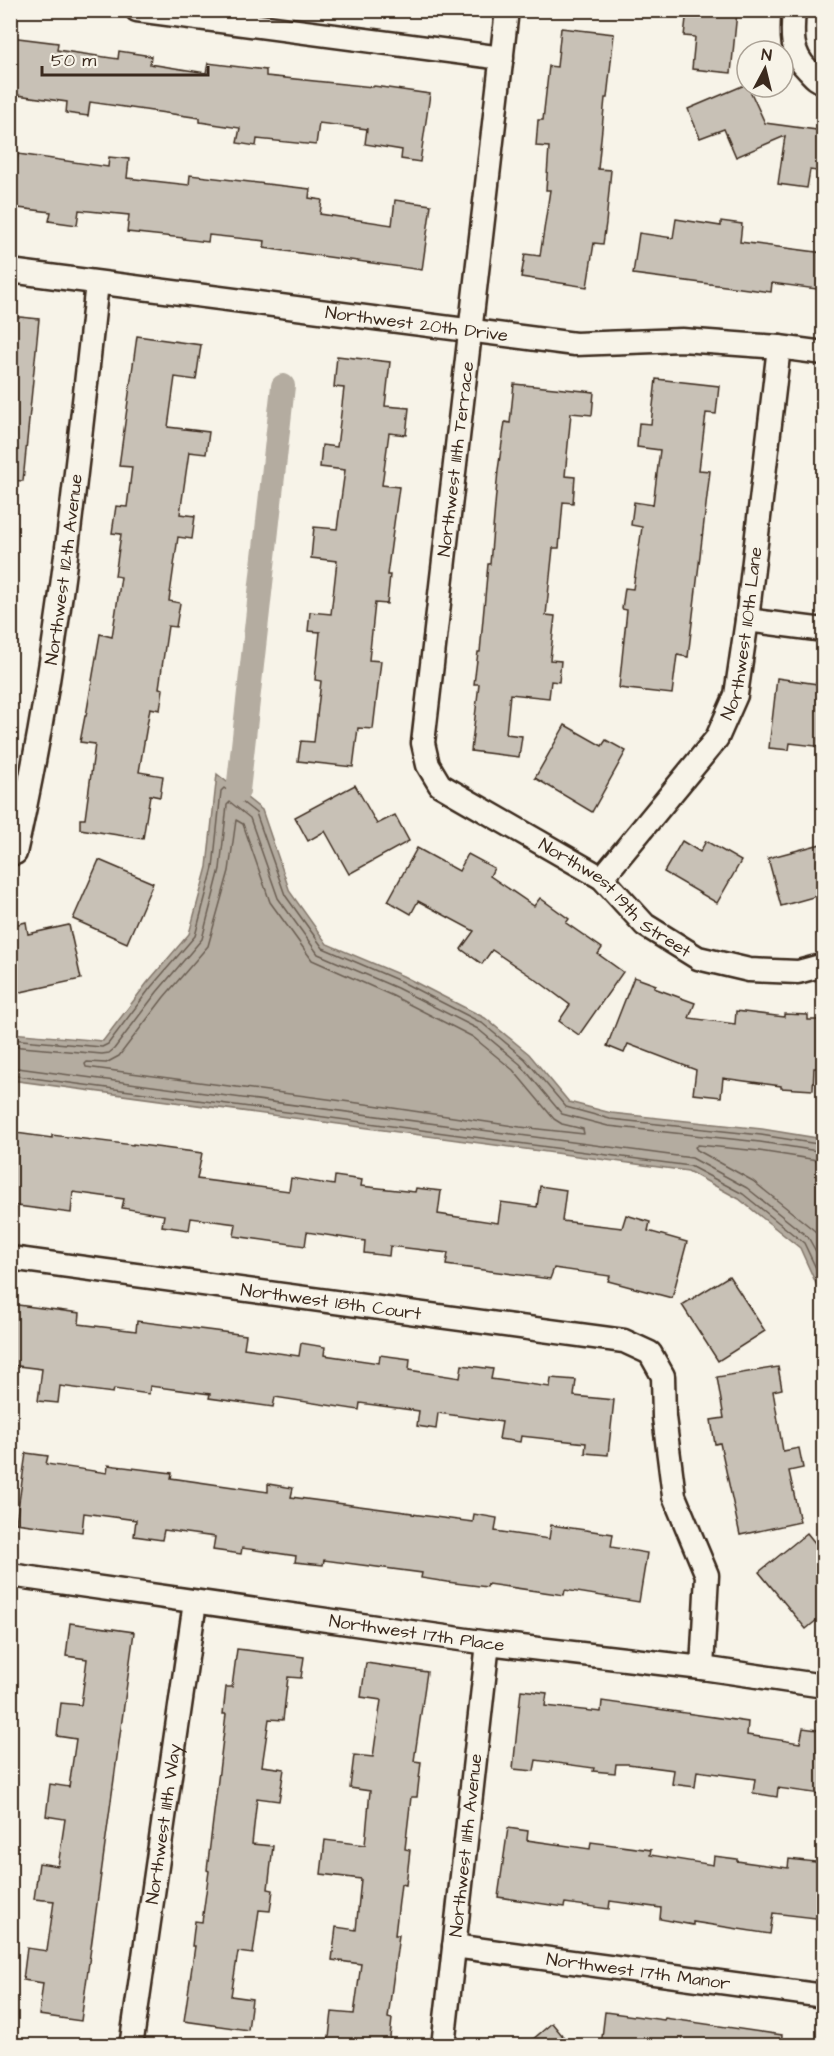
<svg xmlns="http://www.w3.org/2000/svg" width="834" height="2056" font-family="'Architects Daughter',sans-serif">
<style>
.water{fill:#b4aca0;stroke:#84786c;stroke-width:1.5}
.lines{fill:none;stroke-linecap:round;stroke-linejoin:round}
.shore{stroke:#6b5e52;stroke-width:1.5}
.canal{stroke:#b4aca0;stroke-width:24}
.building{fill:#c8c1b6;stroke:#3b2a1e;stroke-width:1.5}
.minor-casing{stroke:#3b2a1e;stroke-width:27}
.minor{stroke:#f7f3e8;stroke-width:22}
.labels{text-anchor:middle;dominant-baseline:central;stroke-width:4.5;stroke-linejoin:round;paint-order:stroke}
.street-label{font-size:18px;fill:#3b2a1e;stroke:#f7f3e8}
</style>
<rect width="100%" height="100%" fill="#f7f3e8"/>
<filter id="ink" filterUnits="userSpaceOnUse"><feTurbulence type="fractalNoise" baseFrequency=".0167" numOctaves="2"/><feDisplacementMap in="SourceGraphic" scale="12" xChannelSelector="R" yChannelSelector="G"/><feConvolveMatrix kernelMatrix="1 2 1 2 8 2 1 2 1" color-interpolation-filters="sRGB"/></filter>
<g filter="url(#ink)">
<polygon class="water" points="217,774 262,810 290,892 327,944 403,976 485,1018 529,1054 569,1102 611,1113 762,1129 823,1139 823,1299 800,1248 739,1199 688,1171 11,1080 11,1033 103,1041 147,983 189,934 207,867"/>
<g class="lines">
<g class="shore">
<polygon points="236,820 243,824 270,902 312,960 393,996 473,1037 513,1070 554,1119 562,1124 583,1129 584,1134 520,1127 373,1105 86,1067 85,1064 87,1062 106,1063 119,1056 164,997 208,946 229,871"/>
<polyline points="10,1039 102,1047 108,1044 151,987 195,936 213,868 221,791 224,788 256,813 285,895 323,948 400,981 482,1023 525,1059 566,1107 610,1119 761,1135 824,1145"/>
<polyline points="10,1046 102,1054 109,1053 114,1049 157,992 202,939 220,869 227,805 230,802 250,818 278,898 318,954 397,988 478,1029 520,1064 562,1114 608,1126 760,1142 824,1152"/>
<polyline points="10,1067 692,1158 747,1188 808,1237 824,1266"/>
<polyline points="10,1075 690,1166 743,1194 804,1243 824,1285"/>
<polyline points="824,1161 759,1151 698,1145 695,1147 697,1150 753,1181 815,1231 824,1245"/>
</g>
<polyline class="canal" points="238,791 283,386"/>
</g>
<g class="building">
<polygon points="687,10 737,12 731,73 692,69 695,37 684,36"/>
<polygon points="561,28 614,34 607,98 605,98 598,169 611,170 606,223 603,244 594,243 587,287 521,277 525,254 540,256 550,190 546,190 549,147 536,146 538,120 543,120 549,66 557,67"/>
<polygon points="10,37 58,43 57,50 118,59 119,51 151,56 150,64 206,73 208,63 266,70 266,76 373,87 374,86 430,94 420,162 401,159 402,150 365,144 367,129 319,123 316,145 257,139 256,146 237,143 240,128 200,122 200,118 90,102 88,116 66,113 67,102 10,94"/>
<polygon points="747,84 765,123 824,131 824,172 810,170 807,188 778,184 785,136 736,157 724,129 700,138 688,109"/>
<polygon points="18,154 108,167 109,157 129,159 127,178 189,185 190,175 310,189 309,198 322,200 320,214 392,225 395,200 431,205 422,270 264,248 265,241 209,235 208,242 183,239 184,238 127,232 129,215 79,210 77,225 49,221 51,212 10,207"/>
<polygon points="676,219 721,226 721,221 742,224 740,242 824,253 824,290 772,283 771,292 633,274 639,233 673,238"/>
<polygon points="10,316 39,319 23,481 10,480"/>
<polygon points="137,336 201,345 196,380 175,377 168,427 209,432 206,454 189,452 180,514 195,516 192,539 178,537 169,601 180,603 176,627 168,626 159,688 163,689 160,710 150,708 139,772 163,776 160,797 150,795 143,839 80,829 80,819 85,819 95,744 80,742 85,716 86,716 100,634 112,637 121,577 115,576 121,534 112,533 116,506 127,507 132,467 119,466"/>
<polygon points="337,356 390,362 385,406 409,408 406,435 389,433 382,485 399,487 387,575 390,575 387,604 375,603 369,660 381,661 373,729 358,728 353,767 298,761 301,741 314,742 321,681 315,680 320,632 308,631 310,612 331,614 337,561 311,558 314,527 337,529 345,470 320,467 322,445 337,447 344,388 334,387"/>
<polygon points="656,379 719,386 716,414 706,413 699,470 710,471 688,657 677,655 672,694 619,688 627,610 622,609 625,588 633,589 642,527 631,525 634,502 653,505 660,450 637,447 639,423 651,424"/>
<polygon points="514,384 594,392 592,415 571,413 565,476 575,477 573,503 563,502 559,548 553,548 546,615 555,616 550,660 561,661 559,682 551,681 549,698 510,694 506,734 522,736 519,757 471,751 479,684 474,684 478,652 480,652 488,564 490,564 498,470 505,422 510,423"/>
<polygon points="777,678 824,685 824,747 790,743 789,750 769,748"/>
<polygon points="565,725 602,746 606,740 626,751 592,812 535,778"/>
<polygon points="355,785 377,824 395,815 409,841 349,874 325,831 308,841 295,817"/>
<polygon points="682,841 700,852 706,841 741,861 717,903 664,872"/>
<polygon points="821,844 824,853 824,894 781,906 768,858"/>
<polygon points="417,848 459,871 468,854 494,868 490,876 534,906 540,898 569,919 566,923 602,948 598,954 623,972 579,1035 559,1021 570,1005 538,981 492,950 482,964 461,949 474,931 418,901 411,914 388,901"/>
<polygon points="99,860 153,883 127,943 73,919"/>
<polygon points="26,922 28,934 69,925 81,979 16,993 10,969 10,926"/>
<polygon points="634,977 656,985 654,988 695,1003 689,1018 735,1024 736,1011 784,1017 784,1014 808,1015 808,1020 824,1020 824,1068 814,1068 813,1090 781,1088 781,1086 723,1078 721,1097 693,1094 696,1070 628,1044 624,1053 607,1046"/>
<polygon points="16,1133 52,1138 52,1135 133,1145 133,1144 202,1153 197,1179 289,1191 291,1178 334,1185 335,1176 362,1180 361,1186 415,1192 416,1188 441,1191 438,1214 498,1223 501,1202 537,1207 540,1186 566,1190 562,1221 622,1228 626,1215 650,1222 648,1231 687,1242 672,1298 608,1281 610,1276 554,1268 550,1279 446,1265 448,1253 390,1246 389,1256 364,1253 365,1241 307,1232 305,1246 234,1236 236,1224 191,1218 189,1230 162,1226 164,1215 122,1208 124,1199 73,1192 71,1213 10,1205 10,1150 13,1150"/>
<polygon points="729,1276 765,1331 718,1361 682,1305"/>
<polygon points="10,1304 80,1313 79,1324 136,1331 137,1321 246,1335 244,1348 299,1356 301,1343 325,1347 324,1355 379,1363 380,1355 410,1359 409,1370 460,1378 462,1365 493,1369 491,1379 550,1387 551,1378 576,1380 574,1396 614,1400 608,1455 585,1453 586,1443 521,1436 520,1442 499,1439 502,1422 438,1413 436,1429 417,1426 419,1411 360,1403 359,1410 275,1397 273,1407 209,1398 210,1394 150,1386 149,1394 114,1389 113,1393 60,1386 58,1403 38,1401 42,1369 10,1365"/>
<polygon points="778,1367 782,1389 773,1391 783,1451 799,1448 803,1468 789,1471 800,1522 740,1535 720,1443 715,1444 711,1420 724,1418 717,1377"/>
<polygon points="26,1453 48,1456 46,1464 107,1473 108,1465 172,1473 171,1478 268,1492 268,1484 293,1488 291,1497 412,1513 412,1514 473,1522 474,1514 497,1518 495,1531 549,1539 551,1525 613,1534 611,1547 647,1553 639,1602 565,1590 564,1595 488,1584 487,1587 447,1582 421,1578 422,1573 324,1560 323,1565 295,1562 296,1556 242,1548 241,1554 213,1550 215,1537 164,1530 162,1540 134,1536 136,1520 84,1513 82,1532 16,1523"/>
<polygon points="807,1533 824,1554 824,1614 806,1629 759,1572"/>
<polygon points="70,1623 134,1632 81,2021 39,2015 43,1983 23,1980 27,1948 47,1951 54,1901 34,1899 39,1863 58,1866 65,1819 46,1816 50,1784 69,1787 76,1739 57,1736 61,1703 81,1705 87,1659 66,1656"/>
<polygon points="237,1649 304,1657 301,1678 288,1677 283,1720 269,1719 262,1766 284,1769 279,1801 257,1798 252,1844 273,1846 268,1889 273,1890 270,1911 259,1910 253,1954 238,1952 231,1996 252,1999 248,2030 184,2021 195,1946 192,1946 195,1921 202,1922 209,1871 207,1870 226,1714 223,1714 226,1687 232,1687"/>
<polygon points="366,1663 427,1672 414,1761 421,1762 417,1797 411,1797 405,1849 410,1850 406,1885 401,1884 395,1935 399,1935 388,2018 392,2019 389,2046 328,2046 332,2012 354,2014 361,1964 332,1960 336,1927 356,1930 361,1879 321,1874 325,1840 365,1845 370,1791 350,1788 354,1755 373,1757 381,1700 361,1697"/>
<polygon points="521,1690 547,1693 545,1706 601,1712 602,1701 748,1722 747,1735 800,1743 803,1728 824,1731 824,1776 821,1794 778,1788 777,1797 753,1793 755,1779 697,1771 695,1787 672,1784 674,1770 628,1764 616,1764 615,1773 593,1771 594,1768 536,1760 534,1771 513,1769"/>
<polygon points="508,1828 528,1831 527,1840 590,1849 591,1842 651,1850 650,1855 713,1865 714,1856 737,1859 737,1861 788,1868 789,1859 824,1863 824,1919 773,1913 770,1934 693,1922 693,1925 660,1919 661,1908 610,1901 609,1909 565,1903 564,1907 498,1897"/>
<polygon points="605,2012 664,2020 665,2018 782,2035 781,2046 601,2046"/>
<polygon points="552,2023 571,2046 525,2046"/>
</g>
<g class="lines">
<defs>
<g id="minor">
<polyline points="137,10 502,58"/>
<path id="s1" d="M507,10L423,743L428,765L440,785L602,878L645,925L698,958L749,970L798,972L824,965"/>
<path d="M794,10C792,33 790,53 808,70C813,75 816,80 824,82"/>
<path id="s2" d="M10,271L575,344L682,340L779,347L824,353"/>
<polyline points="747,620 824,630"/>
<path id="s3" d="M15,853C58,665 76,474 97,283"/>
<path id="s4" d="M602,878L717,738L736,695L747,620L779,347"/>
<path id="s5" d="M10,1258L624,1341L650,1353L663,1376L664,1417L674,1496L707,1575L702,1668"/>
<path id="s6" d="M10,1575L488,1643L702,1668L824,1686"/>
<path id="s7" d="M454,1946L824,1996"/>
<path id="s8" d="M129,2046L132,2040L195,1602"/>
<path id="s9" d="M443,2046L488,1643"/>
</g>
</defs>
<use href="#minor" class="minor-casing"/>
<use href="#minor" class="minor"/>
</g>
</g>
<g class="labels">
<g class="street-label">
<text stroke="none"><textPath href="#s2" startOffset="410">Northwest 20th Drive</textPath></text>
<text transform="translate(456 459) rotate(-83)">Northwest 111th Terrace</text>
<text stroke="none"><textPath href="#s3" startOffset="288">Northwest 112th Avenue</textPath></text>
<text stroke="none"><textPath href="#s4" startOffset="290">Northwest 110th Lane</textPath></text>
<text stroke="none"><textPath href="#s1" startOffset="993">Northwest 19th Street</textPath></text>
<text stroke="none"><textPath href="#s5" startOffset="324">Northwest 18th Court</textPath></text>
<text stroke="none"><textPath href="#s6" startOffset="411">Northwest 17th Place</textPath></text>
<text stroke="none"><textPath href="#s8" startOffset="225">Northwest 111th Way</textPath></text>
<text stroke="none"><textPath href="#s9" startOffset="202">Northwest 111th Avenue</textPath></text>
<text stroke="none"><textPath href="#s7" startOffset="186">Northwest 17th Manor</textPath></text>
</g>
</g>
<rect width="834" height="2056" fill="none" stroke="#f7f3e8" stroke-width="36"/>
<rect x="18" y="18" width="798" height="2020" fill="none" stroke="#3b2a1e" stroke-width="2" filter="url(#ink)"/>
<g transform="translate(765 69) rotate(7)"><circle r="28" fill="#f7f3e8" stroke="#aca397" stroke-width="1.5"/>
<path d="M0-4.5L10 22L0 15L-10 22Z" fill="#3b2a1e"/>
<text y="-9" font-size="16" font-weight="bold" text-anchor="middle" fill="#3b2a1e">N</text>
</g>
<path d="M42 66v9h166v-9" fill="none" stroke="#3b2a1e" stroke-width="3"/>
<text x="51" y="66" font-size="18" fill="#3b2a1e" stroke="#f7f3e8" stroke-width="4.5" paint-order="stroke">50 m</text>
</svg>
